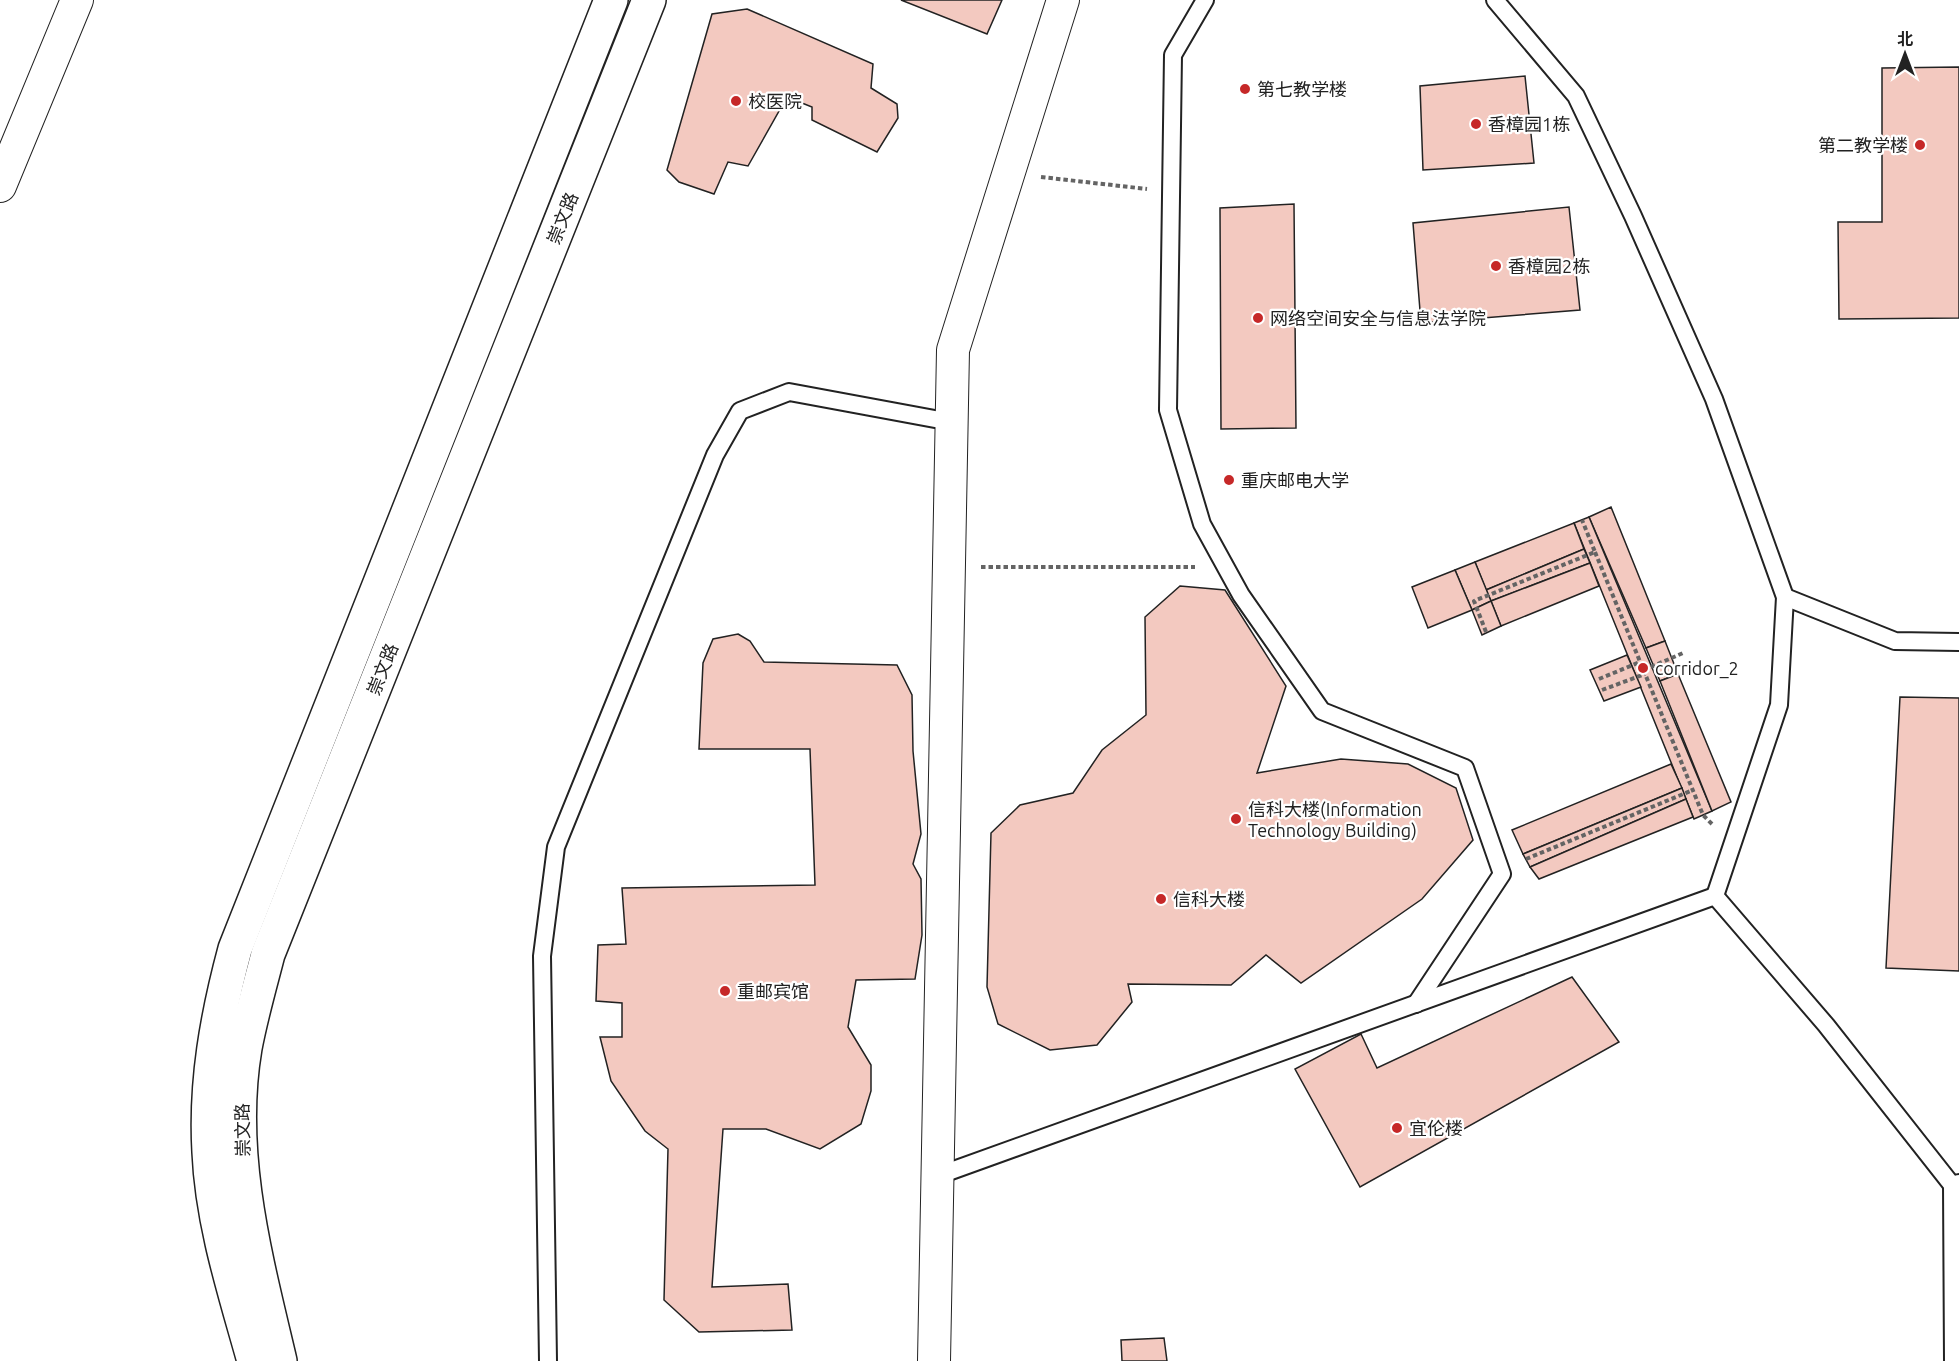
<svg xmlns="http://www.w3.org/2000/svg" width="1959" height="1361" font-family="Ubuntu,'Noto Sans SC',sans-serif">
<style>
.building{fill:#f3c9c0;stroke:#222;stroke-width:1.5}
.lines{fill:none;stroke-linecap:round;stroke-linejoin:round}
.lane-casing{stroke:#222;stroke-width:20}
.street-casing{stroke:#222;stroke-width:34}
.secondary-casing{stroke:#222;stroke-width:36}
.path{stroke:#646464;stroke-width:4;stroke-dasharray:4.5 3;stroke-linecap:butt}
.lane{stroke:#fff;stroke-width:16}
.street{stroke:#fff;stroke-width:32}
.secondary{stroke:#fff;stroke-width:33}
.poi-dot{fill:#c62828;stroke:#fff;stroke-width:2}
.labels{text-anchor:middle;dominant-baseline:central;stroke-width:4.5;stroke-linejoin:round;paint-order:stroke}
.poi-label{font-size:18px;fill:#222;stroke:#fff;text-anchor:start}
.street-label{font-size:18px;fill:#222;stroke:#fff}
</style>
<rect width="100%" height="100%" fill="#fff"/>
<g class="building">
<polygon points="901,0 1002,0 987,34"/>
<polygon points="747,9 873,64 871,88 897,104 898,118 877,152 812,120 812,107 787,97 748,166 728,162 714,194 679,182 667,170 712,14"/>
<polygon points="1959,67 1959,318 1839,319 1838,222 1882,222 1882,68"/>
<polygon points="1525,76 1534,163 1423,170 1420,86"/>
<polygon points="1294,204 1296,428 1221,429 1220,208"/>
<polygon points="1569,207 1580,310 1421,323 1413,223"/>
<polygon points="1611,507 1665,641 1646,648 1589,517"/>
<polygon points="1589,517 1712,811 1694,819 1574,523"/>
<polygon points="1574,523 1584,549 1486,590 1475,562"/>
<polygon points="1584,549 1590,563 1491,601 1486,590"/>
<polygon points="1475,562 1491,601 1472,610 1455,570"/>
<polygon points="1590,563 1599,586 1501,626 1491,601"/>
<polygon points="1455,570 1472,610 1428,628 1412,587"/>
<polygon points="1180,586 1225,590 1286,686 1257,773 1341,759 1408,764 1456,788 1473,840 1422,899 1301,983 1266,955 1231,985 1128,984 1132,1002 1097,1045 1050,1050 998,1024 987,987 991,833 1020,805 1073,793 1102,750 1146,715 1145,617"/>
<polygon points="1491,601 1501,626 1482,635 1472,610"/>
<polygon points="738,634 750,641 764,662 897,665 912,695 913,751 921,834 913,864 921,879 922,935 915,979 856,980 848,1027 871,1065 871,1091 861,1124 820,1149 766,1129 723,1129 712,1287 788,1284 792,1330 699,1332 664,1300 668,1149 645,1131 611,1081 600,1037 622,1037 622,1003 596,1001 598,945 626,944 622,888 815,885 810,749 699,749 703,663 713,639"/>
<polygon points="1665,641 1678,674 1660,681 1646,648"/>
<polygon points="1627,655 1641,687 1604,701 1590,670"/>
<polygon points="1678,674 1731,802 1712,811 1660,681"/>
<polygon points="1900,697 1959,698 1959,971 1886,968"/>
<polygon points="1671,764 1682,788 1523,854 1512,830"/>
<polygon points="1682,788 1686,799 1530,867 1523,854"/>
<polygon points="1686,799 1693,817 1539,879 1530,867"/>
<polygon points="1572,977 1619,1042 1360,1187 1295,1069 1361,1034 1377,1068"/>
<polygon points="1164,1338 1167,1361 1122,1361 1121,1340"/>
</g>
<g class="lines">
<defs>
<g id="lane">
<polyline points="1205,0 1173,55 1168,410 1202,524 1241,595 1322,711 1465,768 1502,874 1416,1004"/>
<polyline points="1495,0 1576,96 1633,216 1714,399 1785,597 1779,705 1715,896"/>
<polyline points="1785,597 1895,641 1959,642"/>
<polyline points="1715,896 1826,1025 1952,1185"/>
<polyline points="937,1176 1715,896"/>
<polyline points="548,1361 542,956 556,847 715,455 740,411 789,392 951,422"/>
<polyline points="1953,1361 1952,1185 1959,1183"/>
</g>
<g id="street">
<polyline points="0,186 77,0"/>
<polyline points="934,1361 953,350 1063,0"/>
</g>
<g id="secondary">
<path d="M254,1361C235,1293 212,1223 209,1152C205,1082 217,1016 235,949L611,0"/>
<path d="M280,1361C256,1259 227,1154 245,1048C251,1016 260,985 268,954L649,0"/>
</g>
</defs>
<use href="#lane" class="lane-casing"/>
<use href="#street" class="street-casing"/>
<use href="#secondary" class="secondary-casing"/>
<g class="path">
<polyline points="1041,177 1147,189"/>
<polyline points="1595,552 1703,815 1712,824"/>
<polyline points="981,567 1195,567"/>
<polyline points="1486,632 1474,601 1595,552 1582,520"/>
<polyline points="1644,670 1683,653"/>
<polyline points="1599,679 1640,662"/>
<polyline points="1602,690 1645,674"/>
<polyline points="1526,859 1693,790"/>
</g>
<use href="#lane" class="lane"/>
<use href="#street" class="street"/>
<use href="#secondary" class="secondary"/>
</g>
<g class="poi-dot">
<circle cx="1245" cy="89" r="6"/>
<circle cx="736" cy="101" r="6"/>
<circle cx="1476" cy="124" r="6"/>
<circle cx="1920" cy="145" r="6"/>
<circle cx="1496" cy="266" r="6"/>
<circle cx="1258" cy="318" r="6"/>
<circle cx="1229" cy="480" r="6"/>
<circle cx="1643" cy="668" r="6"/>
<circle cx="1236" cy="819" r="6"/>
<circle cx="1161" cy="899" r="6"/>
<circle cx="725" cy="991" r="6"/>
<circle cx="1397" cy="1128" r="6"/>
</g>
<g class="labels">
<g class="poi-label">
<text x="1257" y="89">第七教学楼</text>
<text x="748" y="101">校医院</text>
<text x="1488" y="124">香樟园1栋</text>
<text x="1908" y="145" text-anchor="end">第二教学楼</text>
<text x="1508" y="266">香樟园2栋</text>
<text x="1270" y="318">网络空间安全与信息法学院</text>
<text x="1241" y="480">重庆邮电大学</text>
<text x="1655" y="668">corridor_2</text>
<text x="1248" y="809">信科大楼(Information<tspan x="1248" dy="21">Technology Building)</tspan></text>
<text x="1173" y="899">信科大楼</text>
<text x="737" y="991">重邮宾馆</text>
<text x="1409" y="1128">宜伦楼</text>
</g>
<g class="street-label">
<text transform="translate(562 218) rotate(-68)">崇文路</text>
<text transform="translate(382 669) rotate(-68)">崇文路</text>
<text transform="translate(242 1130) rotate(-91)">崇文路</text>
</g>
</g>
<g transform="translate(1905 54)" stroke="#ffffff" stroke-width="4.5" paint-order="stroke">
<path d="M0-4.5L10 22L0 15L-10 22Z" fill="#222222"/>
<text y="-9" font-size="16" font-weight="bold" text-anchor="middle" fill="#222222">北</text>
</g>
</svg>
